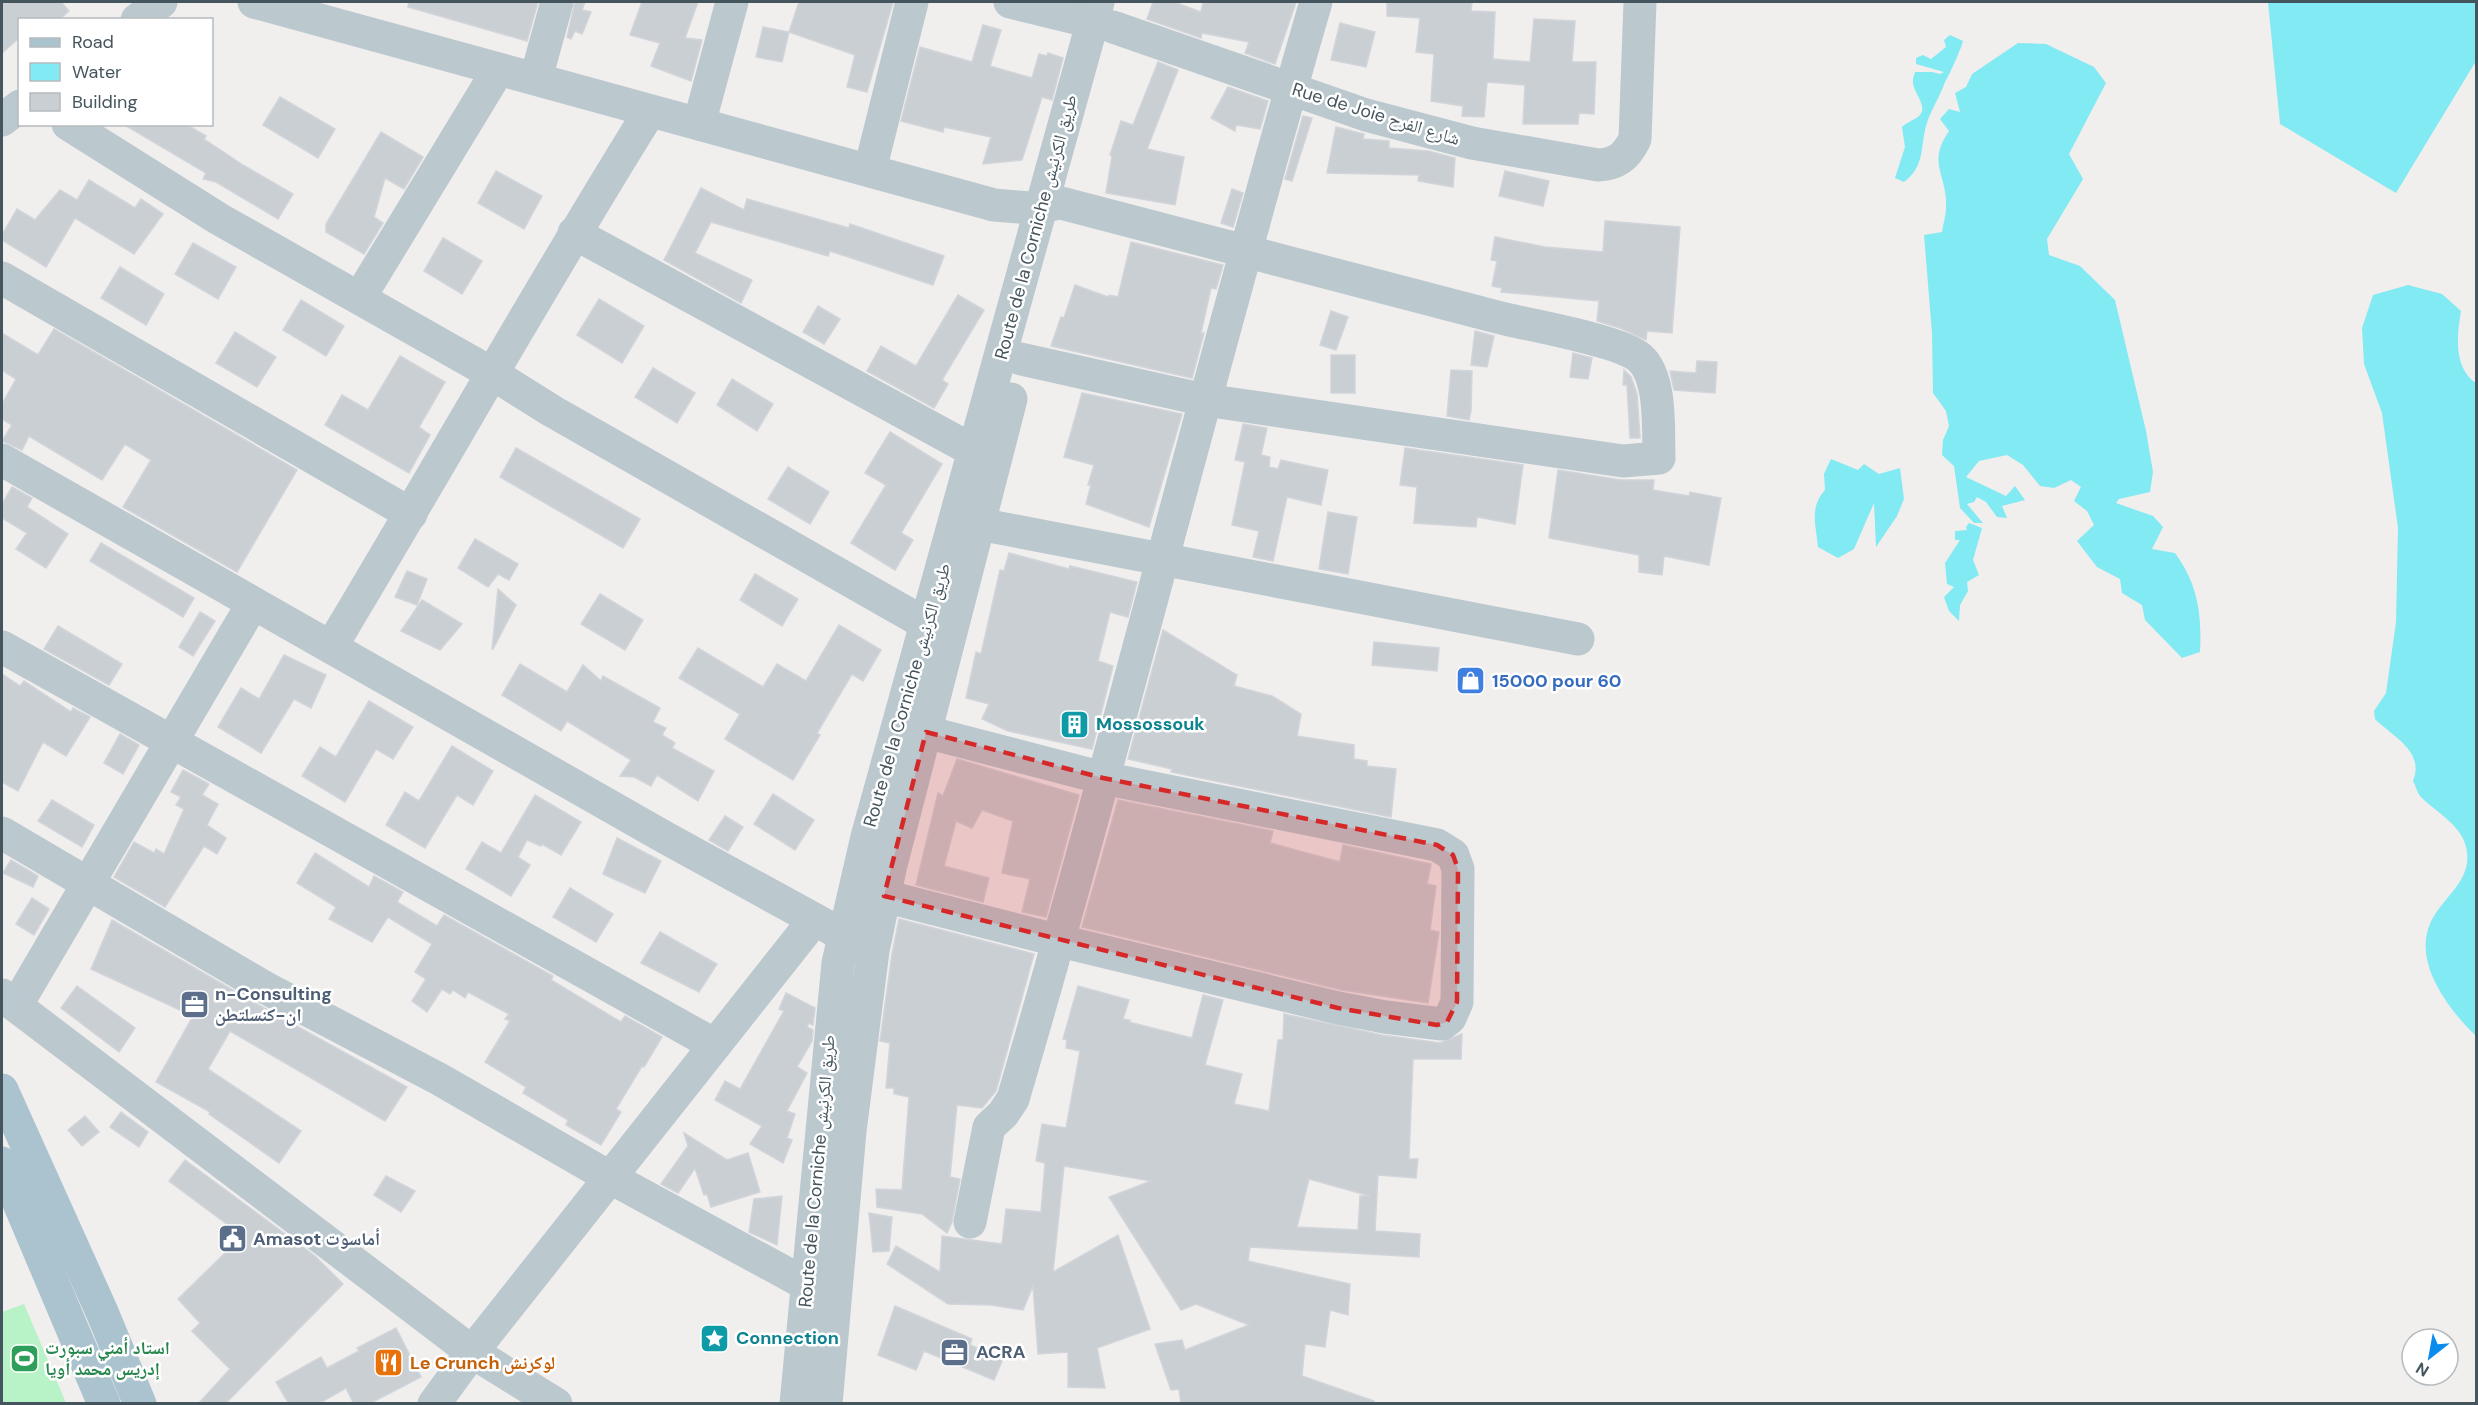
<svg xmlns="http://www.w3.org/2000/svg" width="2478" height="1405" font-family="'DM Sans','Noto Naskh Arabic',sans-serif">
<style>
.green{fill:#b8f2c7}
.water{fill:#82eaf3}
.building{fill:#cacfd3;stroke:#d1d5da;stroke-width:1.5;fill-rule:evenodd}
.lines{fill:none;stroke-linecap:round;stroke-linejoin:round}
.minor{stroke:#bbc8ce;stroke-width:33}
.major{stroke:#abc2cf;stroke-width:33}
.marked{fill:#d62828;fill-opacity:0.2;stroke:#d62828;stroke-width:4.5;stroke-dasharray:12 8;stroke-linejoin:round}
.labels{text-anchor:middle;dominant-baseline:central;stroke-width:5;stroke-linejoin:round;paint-order:stroke}
.street-label{font-size:18px;fill:#45555d;stroke:#fff}
.shop-label{font-size:18px;font-weight:bold;fill:#366cbe;stroke:#fff;text-anchor:start}
.culture-label{font-size:18px;font-weight:bold;fill:#0d838f;stroke:#fff;text-anchor:start}
.service-label{font-size:18px;font-weight:bold;fill:#4e5e75;stroke:#fff;text-anchor:start}
.leisure-label{font-size:18px;font-weight:bold;fill:#27864d;stroke:#fff;text-anchor:start}
.food-label{font-size:18px;font-weight:bold;fill:#c56008;stroke:#fff;text-anchor:start}
</style>
<rect width="100%" height="100%" fill="#f1eeee"/>
<polygon class="green" points="24,1304 66,1403 2,1403 2,1312"/>
<g class="water">
<polygon points="2268,2 2476,2 2476,61 2396,193 2280,124"/>
<path d="M1950,35L1963,41C1962,47 1948,78 1945,82C1940,97 1930,111 1926,126C1920,149 1925,166 1904,182L1895,178L1905,147L1902,127C1907,122 1914,120 1919,116C1928,108 1916,95 1914,87C1912,82 1913,78 1915,72H1932L1940,74L1944,72L1916,64V58L1923,55L1931,59L1946,47L1944,40Z"/>
<path d="M2018,43L2046,44L2094,67L2106,83L2069,154L2083,179L2047,239L2049,255L2080,266L2115,300L2146,431L2153,472L2150,492L2119,499L2116,503L2153,516L2163,527L2152,549L2175,553C2198,584 2202,615 2200,652L2182,658L2145,620L2142,605L2122,593L2120,579L2097,567L2077,541L2094,525L2087,511L2074,501L2081,487L2071,480L2054,488L2040,486L2023,465L2007,455L1979,461L1966,477L2006,496L2015,486L2025,500L2002,506L2007,518L1997,517L1986,502L1977,497L1974,502L1967,504L1983,523H1974L1960,508L1954,466L1942,455L1943,440L1949,426L1946,411L1933,393L1932,333L1924,235L1942,232C1943,224 1946,216 1946,208C1948,175 1926,164 1949,131L1940,119L1949,109L1960,112L1955,93L1966,87L1972,74Z"/>
<path d="M2408,285L2442,294L2461,311C2457,335 2453,367 2476,383V1036C2449,1010 2413,963 2430,924C2441,898 2471,883 2467,852C2464,826 2438,814 2421,797C2417,793 2416,786 2413,781C2425,751 2393,737 2375,719L2374,711L2386,693L2396,622L2398,528L2382,413L2364,364L2362,328L2373,295Z"/>
<path d="M1831,459L1858,470L1864,464L1879,474L1900,468L1904,499L1897,516L1876,547L1874,503L1854,549L1838,558L1818,547C1816,525 1809,508 1825,490L1824,474Z"/>
<polygon points="1969,523 1982,528 1973,560 1979,575 1967,582 1968,591 1960,605 1959,621 1949,611 1944,597 1954,587 1947,584 1945,563 1960,540 1955,540 1955,531 1967,530 1966,527"/>
</g>
<g class="building">
<polygon points="2,2 61,2 69,11 59,20 20,20 20,37 2,53"/>
<polygon points="409,2 538,2 527,41 408,7"/>
<polygon points="575,2 585,2 582,10 591,12 582,34 575,31 571,39 567,37"/>
<polygon points="642,2 698,2 685,38 702,40 691,81 651,66 660,43 630,35"/>
<polygon points="799,2 893,2 867,92 847,87 855,55 789,32"/>
<polygon points="1153,2 1174,2 1201,12 1203,2 1296,2 1275,64 1245,53 1249,42 1202,33 1201,38 1147,19"/>
<polygon points="1387,2 1472,2 1471,11 1495,12 1493,59 1530,62 1534,19 1575,21 1572,62 1596,62 1594,114 1579,113 1578,124 1523,124 1525,85 1487,82 1484,117 1462,116 1463,106 1431,101 1434,54 1416,52 1420,18 1387,16"/>
<polygon points="1340,23 1375,32 1366,67 1331,60"/>
<polygon points="983,25 1001,30 990,66 1032,78 1039,54 1047,56 1048,53 1063,58 1052,100 1042,97 1022,160 983,164 991,137 944,127 943,132 901,121 920,47 972,62"/>
<polygon points="763,27 789,32 782,62 756,57"/>
<polygon points="1158,62 1178,70 1147,149 1184,157 1175,205 1106,193 1112,156 1110,155 1121,121 1133,125"/>
<polygon points="1228,87 1268,101 1260,129 1236,125 1235,131 1211,118"/>
<polygon points="280,97 335,129 318,158 263,125"/>
<polygon points="1303,116 1312,118 1292,181 1285,179"/>
<polygon points="123,124 186,124 206,136 204,139 243,165 293,194 278,219 216,182 203,179 206,173"/>
<polygon points="1336,127 1364,134 1363,139 1389,141 1389,148 1428,151 1455,158 1453,187 1418,181 1419,175 1327,173"/>
<polygon points="381,132 423,157 404,189 385,178 374,217 383,223 364,254 326,232 326,224"/>
<polygon points="496,171 542,196 524,229 478,203"/>
<polygon points="1505,171 1549,181 1543,206 1499,196"/>
<polygon points="89,180 135,208 141,199 163,214 134,254 75,218 46,267 2,240 2,235 17,209 35,220 60,190 77,200"/>
<polygon points="701,188 744,210 747,199 849,228 850,224 944,256 933,285 830,251 828,256 711,222 695,253 752,280 741,303 664,260"/>
<polygon points="1232,189 1243,193 1233,227 1221,223"/>
<polygon points="1605,221 1680,227 1672,333 1647,331 1646,340 1620,328 1597,321 1599,301 1501,292 1502,288 1492,286 1497,261 1491,260 1495,237 1545,247 1603,252"/>
<polygon points="443,238 482,261 462,294 424,271"/>
<polygon points="1131,242 1223,265 1216,289 1211,288 1201,333 1204,333 1192,378 1051,346 1061,317 1064,318 1075,285 1108,297 1109,295 1118,297"/>
<polygon points="193,243 236,267 218,299 175,274"/>
<polygon points="120,267 164,294 146,325 101,298"/>
<polygon points="958,295 984,310 942,380 948,384 934,408 867,371 881,346 916,366"/>
<polygon points="599,299 644,326 622,363 577,335"/>
<polygon points="301,300 344,326 326,356 283,330"/>
<polygon points="818,306 840,319 824,344 803,332"/>
<polygon points="1331,311 1348,317 1336,350 1320,345"/>
<polygon points="54,329 297,470 237,572 123,507 151,460 125,444 102,480 29,436 22,450 2,441 12,425 2,419 2,404 16,379 2,370 2,333 38,355"/>
<polygon points="1475,331 1494,336 1487,367 1471,365"/>
<polygon points="235,332 276,357 257,387 216,363"/>
<polygon points="1573,353 1592,358 1588,379 1570,377"/>
<rect x="1331" y="355" width="24" height="38"/>
<polygon points="400,356 445,382 419,427 430,435 409,473 325,425 342,395 368,410"/>
<polygon points="1697,361 1717,362 1715,393 1674,390 1670,371 1696,373"/>
<polygon points="653,368 695,393 677,423 635,397"/>
<polygon points="1451,370 1472,371 1471,411 1469,420 1447,416"/>
<polygon points="1624,370 1631,377 1637,394 1640,438 1630,438 1627,385 1623,385"/>
<polygon points="732,379 773,404 757,431 717,405"/>
<polygon points="1082,393 1182,414 1149,527 1086,504 1091,485 1088,485 1094,465 1064,457"/>
<polygon points="1243,424 1267,428 1261,455 1270,457 1269,467 1278,469 1281,460 1328,470 1321,505 1287,497 1273,561 1253,557 1259,531 1232,525 1245,462 1235,460"/>
<polygon points="890,432 942,464 901,533 913,540 895,570 851,543 886,485 865,473"/>
<polygon points="516,448 640,519 623,548 500,477"/>
<polygon points="1405,448 1523,465 1515,524 1477,517 1476,527 1414,523 1417,487 1400,485"/>
<polygon points="788,467 829,492 810,524 768,499"/>
<polygon points="1558,470 1621,480 1654,480 1653,490 1689,496 1690,492 1721,498 1709,565 1664,556 1662,575 1639,572 1639,555 1549,538"/>
<polygon points="12,487 32,498 27,507 68,534 46,568 16,549 27,533 2,518 2,504"/>
<polygon points="1328,512 1357,517 1348,574 1319,569"/>
<polygon points="475,539 518,564 509,580 498,574 488,587 458,568"/>
<polygon points="101,543 194,598 183,617 90,561"/>
<polygon points="1009,553 1069,569 1070,566 1137,582 1128,617 1110,612 1098,661 1113,666 1092,749 1008,731 982,719 989,704 966,698 976,652 981,654 1000,570 1004,571"/>
<polygon points="407,571 427,579 417,605 395,597"/>
<polygon points="755,574 798,599 782,626 740,600"/>
<polygon points="498,589 516,605 493,649 492,649"/>
<polygon points="600,594 643,620 625,650 581,624"/>
<polygon points="422,600 462,624 440,650 401,631"/>
<polygon points="200,612 215,621 193,656 179,647"/>
<polygon points="839,625 881,650 863,681 852,674 817,733 820,735 793,780 725,739 740,714 679,678 698,648 763,687 777,664 806,681"/>
<polygon points="58,626 122,664 109,685 44,649"/>
<polygon points="1163,630 1237,675 1234,686 1272,696 1301,714 1297,736 1354,745 1354,759 1367,761 1367,766 1396,769 1391,817 1171,772 1172,769 1128,759"/>
<polygon points="1374,642 1439,648 1437,671 1372,665"/>
<polygon points="284,655 326,675 311,708 294,699 261,753 218,727 241,688 259,699"/>
<polygon points="520,664 567,692 583,665 601,681 603,676 660,708 653,722 666,728 662,735 675,743 672,748 714,771 698,801 657,775 651,786 634,777 620,776 631,760 567,721 561,731 502,695"/>
<polygon points="2,674 20,686 24,681 71,712 73,708 90,717 66,756 43,742 18,791 2,782"/>
<polygon points="369,701 413,727 393,759 376,749 345,802 302,776 320,747 336,757"/>
<polygon points="120,734 139,745 123,774 104,763"/>
<polygon points="452,746 493,771 473,805 457,795 425,848 386,825 405,792 419,801"/>
<polygon points="957,759 1079,795 1046,917 1022,912 1030,879 1002,873 1013,821 982,810 972,828 956,821 944,866 989,878 983,902 916,885 938,793 943,796"/>
<polygon points="183,770 209,784 202,795 218,804 207,825 226,838 217,854 204,846 165,907 114,877 134,842 154,853 156,849 164,854 184,809 176,805 181,797 171,792"/>
<polygon points="773,794 814,820 795,850 754,824"/>
<polygon points="535,795 581,822 561,855 542,844 541,846 527,840 518,857 530,865 511,896 466,869 482,842 501,853"/>
<polygon points="52,800 94,825 82,847 38,821"/>
<polygon points="1118,800 1273,831 1270,843 1340,862 1343,845 1431,864 1427,884 1436,886 1430,930 1439,932 1428,1003 1342,990 1082,927"/>
<polygon points="725,816 743,827 728,851 709,840"/>
<polygon points="617,838 661,861 645,893 603,874"/>
<polygon points="315,853 369,887 374,876 403,892 397,902 437,926 444,915 553,976 551,980 621,1022 625,1016 662,1037 644,1067 642,1066 616,1109 621,1112 601,1145 566,1125 568,1120 523,1093 526,1087 485,1062 510,1021 505,1019 509,1014 468,992 465,998 453,990 450,994 442,989 427,1012 412,1001 426,979 415,972 432,944 388,917 372,942 329,919 336,907 297,883"/>
<polygon points="11,860 38,876 33,887 3,873"/>
<polygon points="570,888 613,914 596,942 553,917"/>
<polygon points="32,898 49,909 34,935 16,924"/>
<polygon points="899,919 1034,954 996,1091 982,1108 957,1105 950,1177 960,1179 952,1222 947,1233 922,1214 877,1207 876,1189 902,1190 909,1097 894,1094 894,1088 886,1088 890,1043 880,1041 892,954"/>
<polygon points="112,920 255,1003 407,1087 385,1121 230,1031 208,1069 301,1131 279,1163 209,1114 210,1112 156,1082 193,1016 91,969"/>
<polygon points="660,932 717,964 699,992 641,963"/>
<polygon points="77,986 135,1028 119,1052 61,1008"/>
<path d="M1078,986L1129,1000L1123,1019L1130,1020L1129,1022L1192,1038L1203,995L1223,1000L1205,1065L1242,1074L1234,1104L1269,1111L1278,1040H1283L1284,1014L1382,1035L1440,1043L1462,1034L1461,1059H1413L1409,1159H1418L1416,1178L1378,1175L1375,1231L1420,1234L1419,1257L1250,1247L1248,1261L1350,1284L1348,1315L1330,1310L1325,1347L1305,1344L1302,1376L1374,1401V1404H1181L1179,1389L1171,1390L1155,1344L1182,1340L1185,1350L1249,1325L1196,1304L1181,1310L1109,1197L1151,1181L1064,1166L1053,1272L1118,1235L1150,1329L1097,1348L1105,1388L1068,1387V1352L1038,1354L1033,1286L1023,1310L991,1305L948,1304L887,1264L896,1246L940,1272L942,1236L1002,1244L1006,1209L1041,1212L1045,1163L1036,1161L1042,1124L1066,1128L1080,1051L1066,1048L1067,1040L1063,1039ZM1309,1179L1370,1196H1360L1358,1230L1297,1227Z"/>
<polygon points="786,993 815,1008 813,1025 809,1023 807,1027 813,1030 812,1041 797,1067 807,1073 787,1111 795,1114 787,1138 792,1140 783,1163 750,1144 762,1126 715,1100 725,1081 740,1089 784,1011 779,1009"/>
<polygon points="121,1112 148,1132 139,1147 110,1127"/>
<polygon points="85,1116 99,1132 82,1146 68,1130"/>
<polygon points="684,1133 727,1160 748,1153 760,1192 711,1207 707,1194 704,1195 695,1168 678,1193 661,1184 688,1146"/>
<polygon points="185,1160 315,1256 343,1284 225,1404 198,1404 230,1369 192,1331 200,1323 178,1299 229,1249 228,1225 169,1181"/>
<polygon points="386,1176 415,1191 401,1212 374,1195"/>
<polygon points="782,1196 777,1245 749,1232 754,1199"/>
<polygon points="869,1213 892,1217 889,1251 873,1252"/>
<polygon points="895,1306 972,1339 970,1345 1003,1359 994,1380 924,1351 916,1370 878,1355"/>
<polygon points="396,1328 421,1377 369,1404 354,1404 346,1388 318,1404 289,1404 276,1382 321,1357 327,1368 359,1351 357,1348"/>
</g>
<g class="lines">
<g class="minor">
<path d="M254,2L994,205L1031,208L1061,203C1207,241 1351,279 1497,317C1527,325 1620,340 1640,358C1662,378 1658,429 1659,458L1623,461L1205,400L1021,359"/>
<polyline points="1010,2 1092,22"/>
<polyline points="137,20 161,2"/>
<path d="M1113,27L1366,115L1472,143L1598,165C1617,164 1626,157 1635,139L1640,2"/>
<polyline points="536,78 557,2"/>
<polyline points="2,120 20,106"/>
<polyline points="68,124 219,219 493,374 552,411 926,624"/>
<polyline points="699,124 732,2"/>
<polyline points="870,170 912,2"/>
<polyline points="574,233 974,451"/>
<polyline points="2,278 411,514"/>
<polyline points="360,297 498,70"/>
<polyline points="2,460 666,838 843,935"/>
<polyline points="979,524 1578,639"/>
<polyline points="2,647 715,1045"/>
<path d="M331,647C438,469 540,287 650,111"/>
<polyline points="2,833 264,987 439,1079 611,1178 806,1284"/>
<polyline points="884,896 1060,941 1338,1008 1385,1017 1442,1024 1450,1018 1457,1002 1458,869 1453,855 1437,845 1103,778 926,732"/>
<polyline points="2,995 16,1006 253,603"/>
<polyline points="16,1006 472,1352 556,1404"/>
<path d="M970,1222L989,1127L1003,1114L1013,1099C1120,735 1210,366 1316,2"/>
<polyline points="434,1404 472,1352 814,920"/>
<polyline points="796,1404 838,963 867,837 1098,2"/>
<polyline points="826,1404 850,1131 873,951 890,869 1011,399"/>
</g>
<g class="major">
<polyline points="2,1090 102,1312 140,1404"/>
<polyline points="2,1163 104,1404"/>
</g>
</g>
<path class="marked" d="M926,732L1103,778L1437,845L1453,855L1458,869L1457,1002L1447,1022L1437,1025L1338,1008L884,896Z"/>
<defs>
<symbol id="shop-square" viewBox="-11 -11 22 22"><rect x="-9" y="-9" width="18" height="18" rx="4" fill="#3f7fe0" stroke="#fff"/><path d="M-5-2.5h2.3a2.7 3.5 0 0 1 5.4 0H5L5.5 6h-11ZM-1.5-2.5h3a1.5 2.3 0 0 0-3 0Z" fill="#fff"/></symbol>
<symbol id="building-square" viewBox="-11 -11 22 22"><rect x="-9" y="-9" width="18" height="18" rx="4" fill="#0f9aa8" stroke="#fff"/><path d="M-4-6H4V6H1V3H-1V6H-4ZM-2.5-4.3h1.7v1.8h-1.7ZM.8-4.3h1.7v1.8H.8ZM-2.5-1h1.7V.8h-1.7ZM.8-1h1.7V.8H.8Z" fill="#fff"/></symbol>
<symbol id="office-square" viewBox="-11 -11 22 22"><rect x="-9" y="-9" width="18" height="18" rx="4" fill="#5c6f8a" stroke="#fff"/><path d="M-6-3h4V-5.5h4V-3h4V5H-6ZM-1-4.5V-3h2v-1.5ZM-6 0V1H6V0Z" fill="#fff"/></symbol>
<symbol id="civic-square" viewBox="-11 -11 22 22"><rect x="-9" y="-9" width="18" height="18" rx="4" fill="#5c6f8a" stroke="#fff"/><path d="M-.6-6.5H3V-4.5H.6V-3L4-1V1h2V6H-6V1h2V-1L-.6-3ZM-1.2 2.5V6h2.4V2.5Z" fill="#fff"/></symbol>
<symbol id="sight-square" viewBox="-11 -11 22 22"><rect x="-9" y="-9" width="18" height="18" rx="4" fill="#0f9aa8" stroke="#fff"/><path d="M0-6L1.8-2.2L6-1.7L2.9 1.2L3.7 5.4L0 3.3L-3.7 5.4L-2.9 1.2L-6-1.7L-1.8-2.2Z" fill="#fff"/></symbol>
<symbol id="stadium-square" viewBox="-11 -11 22 22"><rect x="-9" y="-9" width="18" height="18" rx="4" fill="#2e9e5b" stroke="#fff"/><path d="M0-5a6.5 5 0 1 0 0 10a6.5 5 0 1 0 0-10ZM-3.5-1.8h7v3.6h-7Z" fill="#fff"/></symbol>
<symbol id="restaurant-square" viewBox="-11 -11 22 22"><rect x="-9" y="-9" width="18" height="18" rx="4" fill="#e8710a" stroke="#fff"/><path d="M-5-6h1v4h1v-4h1v4h1v-4h1v5L-1.5 .5V6h-2V.5L-5-1ZM5-6V6H3V1.5H1.5Q1.5-4 5-6Z" fill="#fff"/></symbol>
</defs>
<g fill-rule="evenodd">
<use href="#shop-square" x="1454" y="664" width="33" height="33"/>
<use href="#building-square" x="1058" y="708" width="33" height="33"/>
<use href="#office-square" x="178" y="988" width="33" height="33"/>
<use href="#civic-square" x="216" y="1222" width="33" height="33"/>
<use href="#sight-square" x="698" y="1322" width="33" height="33"/>
<use href="#office-square" x="938" y="1336" width="33" height="33"/>
<use href="#stadium-square" x="8" y="1342" width="33" height="33"/>
<use href="#restaurant-square" x="372" y="1346" width="33" height="33"/>
</g>
<g class="labels">
<g class="street-label">
<text transform="translate(1376 114) rotate(17)">Rue de Joie شارع الفرح</text>
<text transform="translate(1036 227) rotate(-75)">Route de la Corniche طريق الكرنيش</text>
<text transform="translate(907 695) rotate(-74)">Route de la Corniche طريق الكرنيش</text>
<text transform="translate(817 1171) rotate(-85)">Route de la Corniche طريق الكرنيش</text>
</g>
<g class="shop-label">
<text x="1492" y="681">15000 pour 60</text>
</g>
<g class="culture-label">
<text x="1096" y="724">Mossossouk</text>
<text x="736" y="1338">Connection</text>
</g>
<g class="service-label">
<text x="215" y="994">n-Consulting<tspan x="215" dy="21">ان-كنسلتطن</tspan></text>
<text x="253" y="1239">Amasot أماسوت</text>
<text x="976" y="1352">ACRA</text>
</g>
<g class="leisure-label">
<text x="45" y="1348">استاد أمني سبورت<tspan x="45" dy="21">إدريس محمد أويا</tspan></text>
</g>
<g class="food-label">
<text x="410" y="1363">Le Crunch لوكرنش</text>
</g>
</g>
<rect width="2478" height="1405" fill="none" stroke="#45555d" stroke-width="6"/>
<rect x="18" y="18" width="195" height="108" fill="#ffffff" stroke="#b5bbbe" stroke-width="1.5"/>
<rect x="30" y="38" width="30" height="9" fill="#abc2cf" stroke="#b5bbbe" stroke-width="1.5"/>
<text x="72" y="48" font-size="18" fill="#45555d">Road</text>
<rect x="30" y="63" width="30" height="18" fill="#82eaf3" stroke="#b5bbbe" stroke-width="1.5"/>
<text x="72" y="78" font-size="18" fill="#45555d">Water</text>
<rect x="30" y="93" width="30" height="18" fill="#cacfd3" stroke="#b5bbbe" stroke-width="1.5"/>
<text x="72" y="108" font-size="18" fill="#45555d">Building</text>
<g transform="translate(2430 1357) rotate(211)"><circle r="28" fill="#ffffff" stroke="#b5bbbe" stroke-width="1.5"/>
<path d="M0-4.5L10 22L0 15L-10 22Z" fill="#0a8bee"/>
<text y="-9" font-size="16" font-weight="bold" text-anchor="middle" fill="#45555d">N</text>
</g>
</svg>
